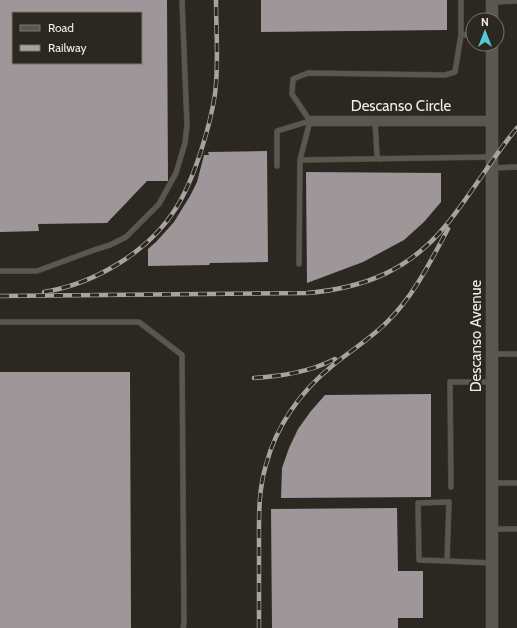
<svg xmlns="http://www.w3.org/2000/svg" width="517" height="628" font-family="Cabin,sans-serif">
<style>
.building{fill:#9e9699;fill-rule:evenodd}
.lines{fill:none;stroke-linecap:round;stroke-linejoin:round}
.service-casing{stroke:#494541;stroke-width:6}
.minor-casing{stroke:#494541;stroke-width:11}
.tertiary-casing{stroke:#494541;stroke-width:13}
.service{stroke:#5a5650;stroke-width:5}
.minor{stroke:#5a5650;stroke-width:10}
.tertiary{stroke:#5a5650;stroke-width:12}
.rail-casing{stroke:#a7a4a0;stroke-width:4.5}
.rail{stroke:#2b2822;stroke-width:3;stroke-dasharray:9;stroke-linecap:butt}
.labels{text-anchor:middle;dominant-baseline:central;stroke-width:4;stroke-linejoin:round;paint-order:stroke}
.street-label{font-size:15px;fill:#f0edea;stroke:#2b2822}
</style>
<rect width="100%" height="100%" fill="#2b2822"/>
<g class="building">
<path d="M0,0H167L168,181H147L107,223L38,224L39,231L0,232ZM13,13H141V63H13Z"/>
<polygon points="261,0 447,0 447,30 261,32"/>
<polygon points="267,151 268,262 210,263 209,265 148,266 148,249 156,242 174,222 190,196 197,182 204,155 209,155 208,152"/>
<polygon points="306,172 441,173 441,202 424,222 404,240 363,262 307,283"/>
<polygon points="0,372 130,372 131,628 0,628"/>
<polygon points="431,394 431,497 281,498 282,468 289,448 298,429 311,411 325,395"/>
<polygon points="397,508 398,571 423,571 423,618 398,618 398,628 272,628 271,509"/>
</g>
<g class="lines">
<defs>
<g id="service">
<polyline points="493,2 517,1"/>
<polyline points="461,35 473,35"/>
<polyline points="375,121 377,156 380,159"/>
<polyline points="300,160 491,157"/>
<polyline points="277,166 277,131 310,121"/>
<polyline points="492,168 517,167"/>
<polyline points="299,264 300,160 310,121 292,94 293,79 308,73 445,75 455,72 461,35 461,0"/>
<polyline points="0,271 37,271 94,250 110,245 126,237 159,204 176,173 185,143 187,125 182,0"/>
<polyline points="0,322 139,322 182,355 184,623 183,628"/>
<polyline points="492,354 517,354"/>
<polyline points="492,483 517,483"/>
<polyline points="451,487 450,382 492,382"/>
<polyline points="493,529 517,529"/>
<polyline points="447,561 419,560 418,503 449,502 447,561 492,563"/>
</g>
<polyline id="minor" points="310,121 492,121"/>
<g id="tertiary">
<polyline points="492,0 492,20"/>
<polyline points="492,628 492,44"/>
</g>
</defs>
<use href="#service" class="service-casing"/>
<use href="#minor" class="minor-casing"/>
<use href="#tertiary" class="tertiary-casing"/>
<use href="#service" class="service"/>
<use href="#minor" class="minor"/>
<use href="#tertiary" class="tertiary"/>
<defs>
<g id="rail">
<path d="M44,292C94,284 149,252 176,208C194,180 210,127 215,94C219,63 216,31 216,0"/>
<path d="M0,296L307,293C365,288 410,270 447,224C472,193 492,158 517,128"/>
<path d="M254,378C282,376 310,372 335,359"/>
<path d="M259,628C259,601 259,573 259,546C259,519 258,491 266,465C276,426 301,391 332,366C351,350 372,338 389,320C415,294 431,260 448,229"/>
</g>
</defs>
<use href="#rail" class="rail-casing"/>
<use href="#rail" class="rail"/>
</g>
<g class="labels">
<g class="street-label">
<text x="401" y="106">Descanso Circle</text>
<text transform="translate(476 336) rotate(-90)">Descanso Avenue</text>
</g>
</g>
<rect x="12" y="12" width="130" height="52" fill="#2b2822" stroke="#7a7772"/>
<rect x="20" y="25" width="20" height="6" fill="#5a5650" stroke="#7a7772"/>
<text x="48" y="32" font-size="12" fill="#f0edea">Road</text>
<rect x="20" y="45" width="20" height="6" fill="#a7a4a0" stroke="#7a7772"/>
<text x="48" y="52" font-size="12" fill="#f0edea">Railway</text>
<g transform="translate(485 32)"><circle r="19" fill="#2b2822" stroke="#7a7772"/>
<path d="M0-3L7 15L0 10L-7 15Z" fill="#52cbd8"/>
<text y="-6" font-size="11" font-weight="bold" text-anchor="middle" fill="#f0edea">N</text>
</g>
</svg>
